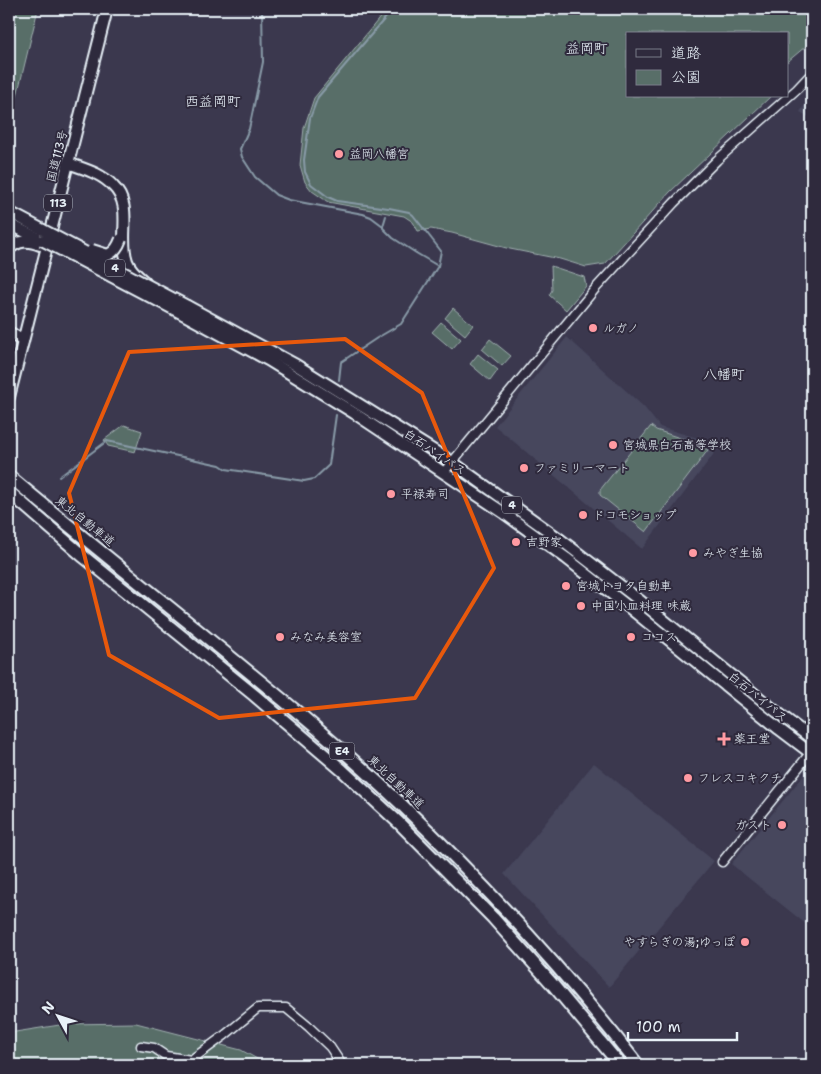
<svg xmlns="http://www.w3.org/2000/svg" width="821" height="1074" font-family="'Shantell Sans','Klee One',sans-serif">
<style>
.built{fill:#46465d}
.green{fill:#586e68;stroke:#a0b0b0}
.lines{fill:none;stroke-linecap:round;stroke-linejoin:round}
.stream{stroke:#899ba8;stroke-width:2}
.tertiary-casing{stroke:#e8f1f8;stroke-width:11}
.trunk-casing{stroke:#e8f1f8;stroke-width:14}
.motorway-casing{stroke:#e8f1f8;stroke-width:15}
.tertiary{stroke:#2f2a3d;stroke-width:8}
.trunk{stroke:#2f2a3d;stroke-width:10}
.motorway{stroke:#2f2a3d;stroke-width:11}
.trunk-bridge-casing{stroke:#e8f1f8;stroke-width:14;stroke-linecap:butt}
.trunk-bridge{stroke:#2f2a3d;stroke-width:10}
.marked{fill:none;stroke:#e8590c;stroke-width:4;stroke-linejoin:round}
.poi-dot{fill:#ff9aa2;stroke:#2f2a3d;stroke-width:2}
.labels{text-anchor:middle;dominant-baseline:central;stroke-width:4;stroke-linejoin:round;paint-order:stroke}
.shield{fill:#2f2a3d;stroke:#b0b5c0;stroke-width:1}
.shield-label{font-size:11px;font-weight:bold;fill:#e8f1f8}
.poi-label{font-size:12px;fill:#e8f1f8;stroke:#2f2a3d;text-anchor:start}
.street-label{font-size:12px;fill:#e8f1f8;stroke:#2f2a3d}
.neighbourhood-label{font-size:14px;fill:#e8f1f8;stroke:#2f2a3d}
</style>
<rect width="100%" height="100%" fill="#3b384e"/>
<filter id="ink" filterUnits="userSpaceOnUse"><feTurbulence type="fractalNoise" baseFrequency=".02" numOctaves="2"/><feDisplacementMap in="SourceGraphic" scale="10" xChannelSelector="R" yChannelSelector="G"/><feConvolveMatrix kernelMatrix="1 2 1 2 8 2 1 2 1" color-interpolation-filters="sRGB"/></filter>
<g filter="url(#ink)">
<g class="built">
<polygon points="812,94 812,119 800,112"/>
<polygon points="567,337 644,407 660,427 701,439 716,451 642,549 495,426"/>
<polygon points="594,763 714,861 609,987 504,874"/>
<polygon points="808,770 812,771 812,929 731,864"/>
</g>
<g class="green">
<polygon points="9,9 38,9 9,129"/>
<polygon points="387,9 812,9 812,41 787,62 787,34 627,34 627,96 771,96 670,192 605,264 586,267 560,259 510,249 452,233 431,229 418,231 413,222 404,216 328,202 312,191 305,182 300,165 304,128 314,98"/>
<polygon points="551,266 584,277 586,286 566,310 549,295 552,290"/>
<polygon points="453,308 473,325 465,335 445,318"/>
<polygon points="441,322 461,339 452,349 432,332"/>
<polygon points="490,339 511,356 502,366 482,349"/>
<polygon points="478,354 498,370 490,381 470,364"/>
<polygon points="124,425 142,431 135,452 108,446 104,440"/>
<polygon points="651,426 656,430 698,444 708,450 646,532 600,495 600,490"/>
<polygon points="136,1023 241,1050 268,1065 9,1065 9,1033 66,1024"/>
</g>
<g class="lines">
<g class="stream">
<polyline points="262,9 263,62 249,129 240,149 242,157 255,177 276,195 289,200 363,214 371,217 383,226 386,216"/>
<polyline points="388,208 337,201 328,197 311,184 305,172 304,160 310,118 318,97 393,9"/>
<polyline points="383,226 383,228 393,238 416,253 438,266"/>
<polyline points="339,380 341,362 377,338 401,324 438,266 441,251 413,215 409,212 389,208"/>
<polyline points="59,477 107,441 220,465 226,469 304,481 314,479 329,465 336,415"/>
</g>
<defs>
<g id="tertiary">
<polyline points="444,472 595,289 674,203 717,160 797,89 812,73"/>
<polyline points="722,862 811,752"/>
<polyline points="141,1046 154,1048 166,1056 191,1060 225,1035 258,1008 286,1008 309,1027 330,1047 342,1065"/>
</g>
<g id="trunk">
<path d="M68,163C84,169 101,173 113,186C134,206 118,237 127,261C130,270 138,276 145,282"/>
<polyline points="9,212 43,230"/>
<polyline points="9,224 42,240"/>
<path d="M9,249C19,240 28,240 40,245"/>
<polyline points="187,306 296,365 452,462 561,540 639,600 773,709 812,739"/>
<polyline points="183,314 268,360 354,413 504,513 566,558 631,609 779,729 812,754"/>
<polyline points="9,332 23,341"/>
<polyline points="9,397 107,9"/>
</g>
<g id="motorway">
<path d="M9,476C70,527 132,577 194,627C265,685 336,742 402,805C487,887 566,972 638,1065"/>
<polyline points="9,492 84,557 254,695 342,770 399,823 493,918 553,985 620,1065"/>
</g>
</defs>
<use href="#tertiary" class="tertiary-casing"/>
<use href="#trunk" class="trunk-casing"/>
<use href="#motorway" class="motorway-casing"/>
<use href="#tertiary" class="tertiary"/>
<use href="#trunk" class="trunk"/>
<use href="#motorway" class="motorway"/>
<defs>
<g id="trunk-bridge">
<polyline points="43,230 187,306"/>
<polyline points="42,240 183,314"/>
<path d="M92,250L108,255C115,251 118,247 121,239"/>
</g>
</defs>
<use href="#trunk-bridge" class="trunk-bridge-casing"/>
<use href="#trunk-bridge" class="trunk-bridge"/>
</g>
</g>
<path class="marked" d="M345,339L422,393L494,568L415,698L219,718L109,655L69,493L129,352Z"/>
<g class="poi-dot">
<circle cx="339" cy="154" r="5"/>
<circle cx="593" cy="328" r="5"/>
<circle cx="613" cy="445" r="5"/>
<circle cx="524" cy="468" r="5"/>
<circle cx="391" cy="494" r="5"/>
<circle cx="583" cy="515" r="5"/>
<circle cx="516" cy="542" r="5"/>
<circle cx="693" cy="553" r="5"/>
<circle cx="566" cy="586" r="5"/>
<circle cx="581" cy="606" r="5"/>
<circle cx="280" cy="637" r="5"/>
<circle cx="631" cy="637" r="5"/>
<path d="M721.5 731.5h5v5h5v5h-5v5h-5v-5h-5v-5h5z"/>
<circle cx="688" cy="778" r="5"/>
<circle cx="782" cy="825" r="5"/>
<circle cx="745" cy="942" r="5"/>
</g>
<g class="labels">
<g class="shield">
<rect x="44" y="194.5" width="28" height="17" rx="4"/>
<rect x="105" y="259.5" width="20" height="17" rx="4"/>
<rect x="502" y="496.5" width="20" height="17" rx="4"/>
<rect x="329.5" y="742.5" width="25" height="17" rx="4"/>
</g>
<g class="shield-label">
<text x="58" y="203">113</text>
<text x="115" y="268">4</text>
<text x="512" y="505">4</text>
<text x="342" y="751">E4</text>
</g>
<g class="poi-label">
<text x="349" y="154">益岡八幡宮</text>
<text x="603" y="328">ルガノ</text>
<text x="623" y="445">宮城県白石高等学校</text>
<text x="534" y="468">ファミリーマート</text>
<text x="401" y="494">平禄寿司</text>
<text x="593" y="515">ドコモショップ</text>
<text x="526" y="542">吉野家</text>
<text x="703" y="553">みやぎ生協</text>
<text x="576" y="586">宮城トヨタ自動車</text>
<text x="591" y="606">中国小皿料理 味蔵</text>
<text x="290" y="637">みなみ美容室</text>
<text x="641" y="637">ココス</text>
<text x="734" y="739">薬王堂</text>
<text x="698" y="778">フレスコキクチ</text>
<text x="772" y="825" text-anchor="end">ガスト</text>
<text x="735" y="942" text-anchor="end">やすらぎの湯;ゆっぽ</text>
</g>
<g class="street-label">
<text transform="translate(57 156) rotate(-76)">国道113号</text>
<text transform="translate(435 452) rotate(34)">白石バイパス</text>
<text transform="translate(85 521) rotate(39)">東北自動車道</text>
<text transform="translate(758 697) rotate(39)">白石バイパス</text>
<text transform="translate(396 782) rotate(43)">東北自動車道</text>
</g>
<g class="neighbourhood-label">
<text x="587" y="48">益岡町</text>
<text x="213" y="101">西益岡町</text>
<text x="724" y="374">八幡町</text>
</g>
</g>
<rect width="821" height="1074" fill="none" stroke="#2f2a3d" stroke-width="30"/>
<rect x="15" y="15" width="791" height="1044" fill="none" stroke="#e8f1f8" stroke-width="2" filter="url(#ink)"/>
<rect x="626" y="32" width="162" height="65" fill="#2f2a3d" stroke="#797a88"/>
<rect x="636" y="49" width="25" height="8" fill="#2f2a3d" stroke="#797a88"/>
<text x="671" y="58" font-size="15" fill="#e8f1f8">道路</text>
<rect x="636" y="70" width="25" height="15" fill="#586e68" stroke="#797a88"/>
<text x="671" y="82" font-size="15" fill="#e8f1f8">公園</text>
<g transform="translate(58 1016) rotate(310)" stroke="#2f2a3d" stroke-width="4" paint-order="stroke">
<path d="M0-4L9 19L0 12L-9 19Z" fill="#e8f1f8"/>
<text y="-8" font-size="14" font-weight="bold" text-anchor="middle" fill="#e8f1f8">N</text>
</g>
<path d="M628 1032v8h109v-8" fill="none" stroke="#e8f1f8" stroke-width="2.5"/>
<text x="636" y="1032" font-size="15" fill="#e8f1f8" stroke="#2f2a3d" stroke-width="4" paint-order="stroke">100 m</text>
</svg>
